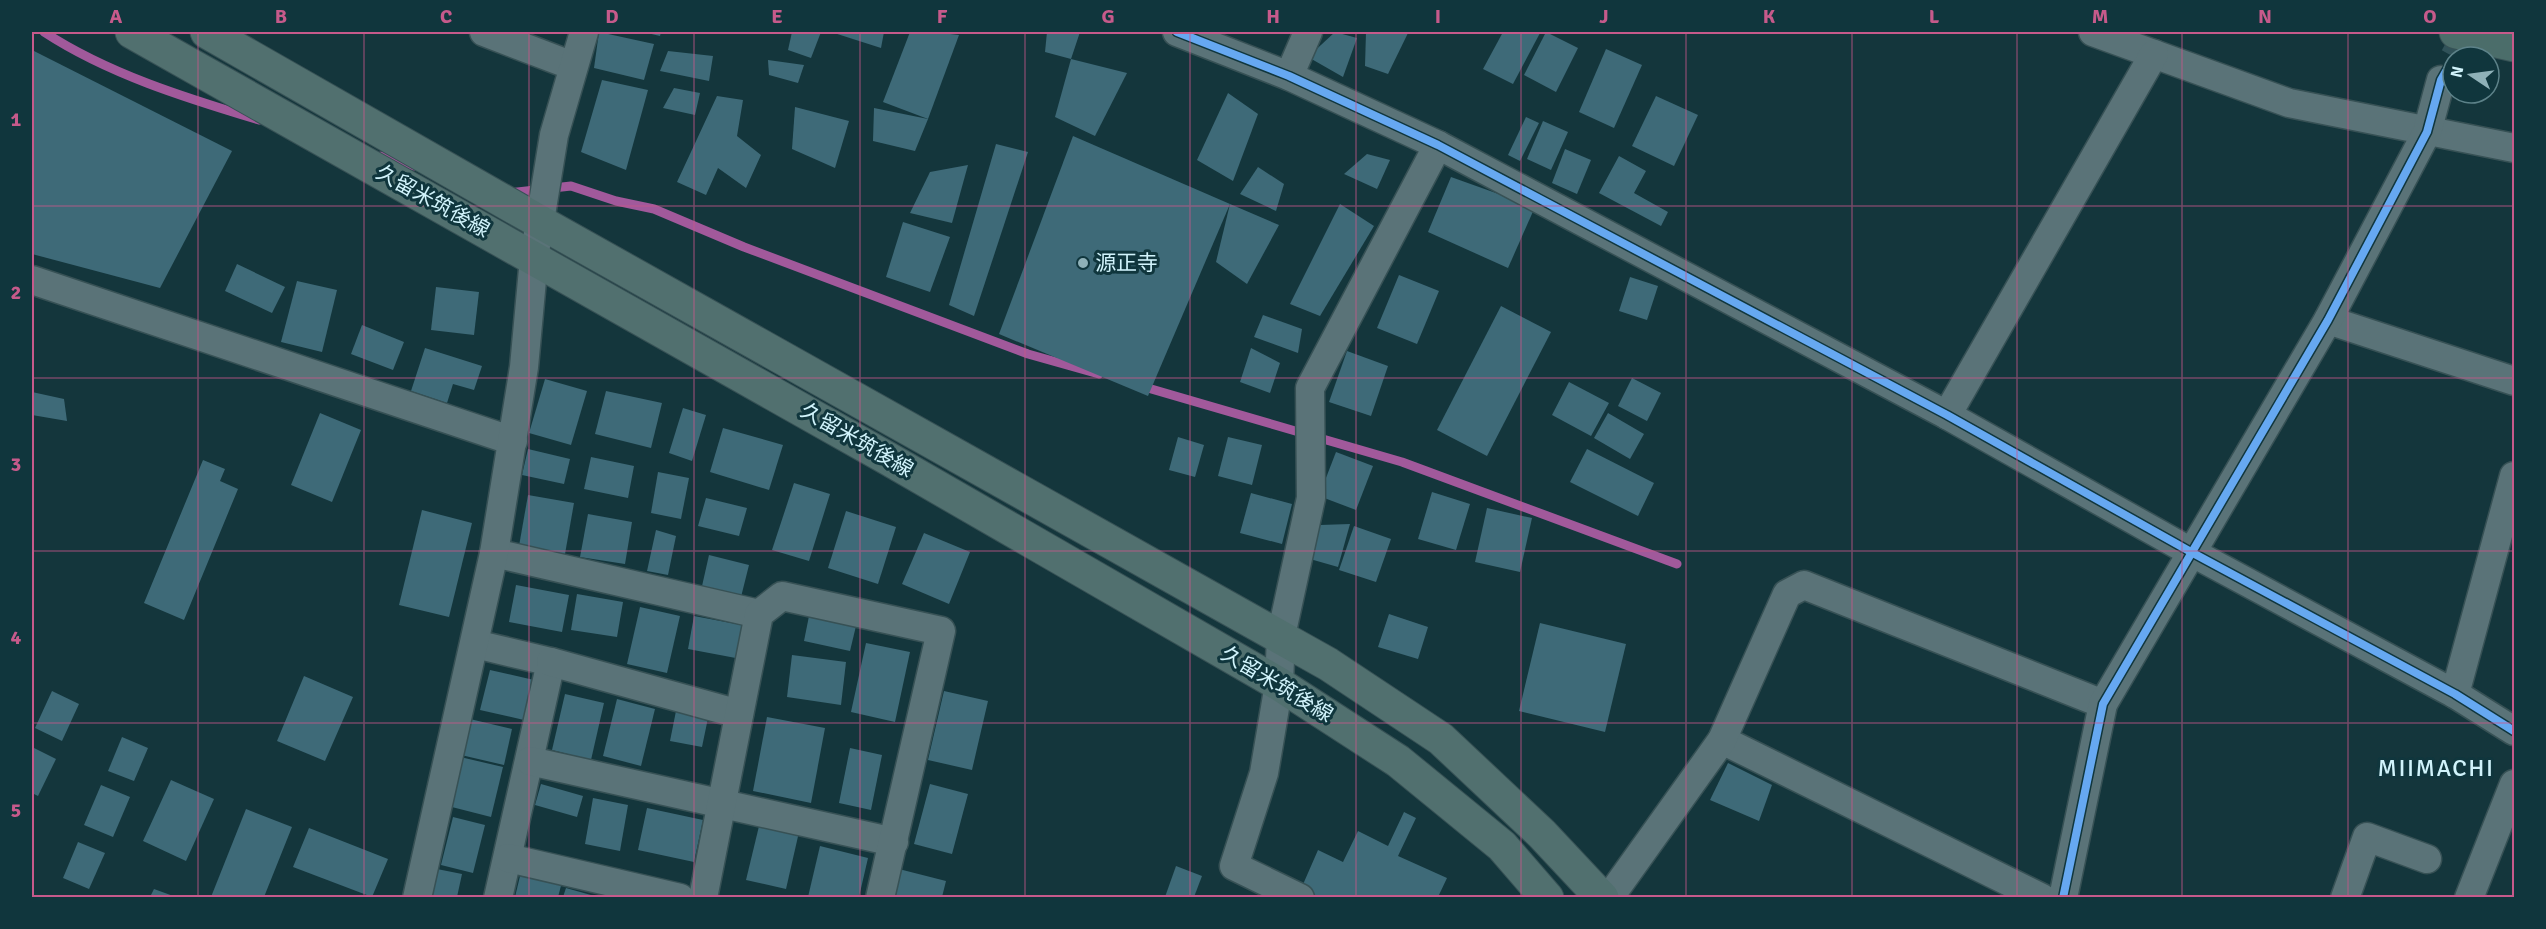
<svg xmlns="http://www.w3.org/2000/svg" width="2546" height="929" font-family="Signika,'Noto Sans JP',sans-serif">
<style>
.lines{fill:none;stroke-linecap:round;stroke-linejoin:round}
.stream{stroke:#a1599b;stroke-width:9}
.building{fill:#3e6a78}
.minor-tunnel{stroke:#305259;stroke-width:28;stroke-dasharray:28 14;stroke-linecap:butt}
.minor-casing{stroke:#375155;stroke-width:31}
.major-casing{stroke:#375155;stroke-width:35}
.highway-casing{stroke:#375155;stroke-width:35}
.minor{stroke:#5a7378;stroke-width:28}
.major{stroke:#51706f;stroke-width:33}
.highway{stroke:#4b6d6a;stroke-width:33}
.cycleway-casing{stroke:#10363d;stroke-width:11}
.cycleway{stroke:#66a8f1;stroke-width:8}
.grid{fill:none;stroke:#c65a8b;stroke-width:1.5;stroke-opacity:0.55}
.poi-dot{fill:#8fb1b8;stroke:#10363d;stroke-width:2}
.labels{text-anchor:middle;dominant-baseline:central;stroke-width:6;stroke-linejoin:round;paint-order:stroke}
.street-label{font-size:21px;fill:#d1f3fb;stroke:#10363d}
.poi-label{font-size:21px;fill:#d1f3fb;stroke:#10363d;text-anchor:start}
.quarter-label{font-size:24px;letter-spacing:1.5px;fill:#d1f3fb;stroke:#10363d}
.neatline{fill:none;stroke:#c65a8b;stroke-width:2}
.grid-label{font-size:20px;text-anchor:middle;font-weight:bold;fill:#c65a8b}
</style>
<rect width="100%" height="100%" fill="#14363c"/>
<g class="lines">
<g class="stream">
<path d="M44,32C108,74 186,98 259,120"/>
<polyline points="381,156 414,166"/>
<polyline points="508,193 571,186 616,201 654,209 744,247 1028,354 1099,374"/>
<polyline points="1141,386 1402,462 1677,564"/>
</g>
</g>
<g class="building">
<polygon points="599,32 654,44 644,80 594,68"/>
<polygon points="643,32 661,32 660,36"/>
<polygon points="792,32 821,32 811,58 788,50"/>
<polygon points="831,32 884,32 881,48"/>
<polygon points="910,32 933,32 959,35 928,119 883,102"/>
<polygon points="1047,32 1080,32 1071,59 1045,52"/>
<polygon points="1335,32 1357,38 1343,77 1308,57"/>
<polygon points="1366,32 1408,33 1388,74 1365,66"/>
<polygon points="1503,32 1540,33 1513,84 1483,69"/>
<polygon points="1546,32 1578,48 1556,92 1524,75"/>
<polygon points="1606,49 1642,65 1614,128 1579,112"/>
<polygon points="32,50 232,151 160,288 32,254"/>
<polygon points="668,51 713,56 709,81 660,71"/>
<polygon points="1071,59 1127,73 1095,136 1055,117"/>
<polygon points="768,60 804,65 798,83 769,75"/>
<polygon points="602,80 648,90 626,170 581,152"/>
<polygon points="674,88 700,93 695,115 663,108"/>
<polygon points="1228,93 1258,114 1233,181 1197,160"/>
<polygon points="717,96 743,100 737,136 761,155 746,188 718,168 706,195 677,182"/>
<polygon points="1656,96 1698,115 1674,166 1632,146"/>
<polygon points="795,107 849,121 835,168 792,149"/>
<polygon points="874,108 928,119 915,151 873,141"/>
<polygon points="1526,117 1539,123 1520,161 1508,155"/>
<polygon points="1543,121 1568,132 1551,170 1527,159"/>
<polygon points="1073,136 1230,204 1148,396 999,334"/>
<polygon points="996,144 1028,152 974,316 949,305"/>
<polygon points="1565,149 1591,160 1577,194 1552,183"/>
<polygon points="1367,154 1390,160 1377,189 1344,174"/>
<polygon points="1619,156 1646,171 1634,193 1668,212 1661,226 1599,193"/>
<polygon points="968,165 952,223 910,213 930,172"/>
<polygon points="1258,167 1284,184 1276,211 1240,194"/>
<polygon points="1451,177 1535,207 1508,268 1428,232"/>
<polygon points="1230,204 1279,225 1247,284 1216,262"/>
<polygon points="1340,204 1374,226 1320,316 1290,304"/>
<polygon points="903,222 950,237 930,292 886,277"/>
<polygon points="237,264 285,287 272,313 225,291"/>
<polygon points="1399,275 1439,291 1417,344 1377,328"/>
<polygon points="1630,277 1658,286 1647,320 1619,311"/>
<polygon points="297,281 337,290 322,352 281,342"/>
<polygon points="436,287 479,292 474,335 431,330"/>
<polygon points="1501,306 1551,332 1487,456 1437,430"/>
<polygon points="1263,315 1302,329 1298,353 1254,337"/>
<polygon points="362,325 404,342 393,370 351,354"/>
<polygon points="425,348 482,366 474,390 453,384 447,403 411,391"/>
<polygon points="1251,348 1280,363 1270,393 1240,382"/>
<polygon points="1347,351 1388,366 1371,416 1329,402"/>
<polygon points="1632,378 1661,393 1647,421 1618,406"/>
<polygon points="545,379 587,391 571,445 529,433"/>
<polygon points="1569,382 1609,403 1591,436 1552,415"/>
<polygon points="606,391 662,403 651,448 595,434"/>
<polygon points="32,392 64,399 67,421 32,415"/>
<polygon points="683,408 706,415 692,461 669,453"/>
<polygon points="320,413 361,430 332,502 291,485"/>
<polygon points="1608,413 1644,434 1630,459 1594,438"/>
<polygon points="723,428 783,445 769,490 710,472"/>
<polygon points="1178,437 1204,445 1195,477 1169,470"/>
<polygon points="1228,437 1262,445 1252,485 1218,476"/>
<polygon points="528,449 570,459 564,484 522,475"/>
<polygon points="1587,449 1654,483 1638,516 1570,482"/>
<polygon points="1336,452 1373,466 1356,510 1319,496"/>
<polygon points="591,457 634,466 628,498 584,489"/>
<polygon points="203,460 225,469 220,481 238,489 184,620 144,603"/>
<polygon points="658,472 689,478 681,519 651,513"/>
<polygon points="794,483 830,494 809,561 772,550"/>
<polygon points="1432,492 1470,504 1456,550 1418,539"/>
<polygon points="1251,493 1292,504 1282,544 1240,533"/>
<polygon points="528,495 574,503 565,554 519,546"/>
<polygon points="706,498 747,508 739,536 698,526"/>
<polygon points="1487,508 1532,518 1520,572 1475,562"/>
<polygon points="422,510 472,523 449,617 399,605"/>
<polygon points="846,511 896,527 878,584 828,568"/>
<polygon points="588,514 632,522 625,564 580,557"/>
<polygon points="1350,524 1338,567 1310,559 1320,525"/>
<polygon points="1354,526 1391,539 1376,582 1339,570"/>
<polygon points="656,530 676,536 668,575 647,571"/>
<polygon points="924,533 970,552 949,604 902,584"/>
<polygon points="709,555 749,565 739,605 700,595"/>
<polygon points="516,585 569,595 562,632 509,622"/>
<polygon points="577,594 623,602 617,637 571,630"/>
<polygon points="640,607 680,616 667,673 627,664"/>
<polygon points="1389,614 1428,627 1418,659 1378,647"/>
<polygon points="694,616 747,626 741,659 688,649"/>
<polygon points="809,616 856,626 850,651 804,641"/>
<polygon points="1540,623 1626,644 1605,732 1519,711"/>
<polygon points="866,643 910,652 895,722 851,712"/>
<polygon points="792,655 846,662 841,705 787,697"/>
<polygon points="490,670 534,680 524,720 480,710"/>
<polygon points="304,676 353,697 325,761 277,741"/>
<polygon points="52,691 79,704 62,741 35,728"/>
<polygon points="944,691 988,701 972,770 928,760"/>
<polygon points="565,694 604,703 591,760 552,750"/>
<polygon points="617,699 655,709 641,766 603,756"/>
<polygon points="676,711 708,718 702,747 670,741"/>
<polygon points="767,717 825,728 811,803 753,791"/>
<polygon points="470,719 512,729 504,765 461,755"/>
<polygon points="122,737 148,748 134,781 108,771"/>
<polygon points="32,747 56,759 38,796 32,793"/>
<polygon points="850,748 882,755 871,810 839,803"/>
<polygon points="456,756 503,767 491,817 444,805"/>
<polygon points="1728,763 1772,785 1759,821 1710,800"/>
<polygon points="171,780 214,799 186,861 143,841"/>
<polygon points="541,784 583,796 577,817 535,805"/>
<polygon points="930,784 968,794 952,854 914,844"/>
<polygon points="101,785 130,797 113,837 84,825"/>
<polygon points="593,798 628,805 620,851 585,844"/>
<polygon points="647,808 703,820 694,862 638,850"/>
<polygon points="246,809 292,827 264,897 211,897"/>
<polygon points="1404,812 1416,818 1398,856 1447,878 1438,897 1319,897 1301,889 1318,850 1343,862 1358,831 1388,846"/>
<polygon points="453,817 485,825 473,873 441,865"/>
<polygon points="760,822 799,832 786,889 746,880"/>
<polygon points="309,828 388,859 372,897 293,867"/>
<polygon points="78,842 105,853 89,889 63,878"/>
<polygon points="820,846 868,858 859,897 808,897"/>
<polygon points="1176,866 1202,876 1194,897 1165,897"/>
<polygon points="891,867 946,881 942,897 884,897"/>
<polygon points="432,868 462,874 457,897 426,897"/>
<polygon points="521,872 562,882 558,897 515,897"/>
<polygon points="566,888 598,897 563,897"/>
<polygon points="154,889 176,897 150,897"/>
</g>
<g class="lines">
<polyline class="minor-tunnel" points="2454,57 2468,32"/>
<defs>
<g id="minor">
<polyline points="484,32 573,66"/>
<polyline points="1177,32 1289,76 1438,145 1947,415 2191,552 2455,694 2514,731"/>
<polyline points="2093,32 2289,103 2514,148"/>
<polyline points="1289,76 1308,32"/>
<polyline points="32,280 513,441"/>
<polyline points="2328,320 2514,381"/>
<polyline points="1947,415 2154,54"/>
<polyline points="494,553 759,614"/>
<polyline points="475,644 551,662 498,898"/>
<polyline points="551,662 739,714"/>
<polyline points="2455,694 2514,476"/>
<polyline points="1722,740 2042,898"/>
<polyline points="530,761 894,842"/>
<polyline points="508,858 680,898"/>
<polyline points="417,898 494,553 524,367 534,258 554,135 584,32"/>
<polyline points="703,898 759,614 782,596 941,631 880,898"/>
<polyline points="1300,898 1234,866 1264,773 1279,684 1281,636 1311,498 1310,388 1438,145"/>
<polyline points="1609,898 1722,740 1787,594 1804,585 2103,704"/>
<polyline points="2063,898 2103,704 2328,320 2427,132 2441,80"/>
<polyline points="2345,898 2367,837 2427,859"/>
<polyline points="2469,898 2514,784"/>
</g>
<g id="major">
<polyline points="132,32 887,458 1279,684 1398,761 1502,846 1547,898"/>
<polyline points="207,32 540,222 1328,664 1441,739 1542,834 1602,898"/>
</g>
<polyline id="highway" points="2456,32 2514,45"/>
</defs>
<use href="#minor" class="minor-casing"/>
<use href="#major" class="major-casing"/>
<use href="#highway" class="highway-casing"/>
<use href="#minor" class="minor"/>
<use href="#major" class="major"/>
<use href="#highway" class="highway"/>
<defs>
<g id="cycleway">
<polyline points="1177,32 1289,76 1438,145 1947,415 2191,552 2455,694 2514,731"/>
<polyline points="2063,898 2103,704 2328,320 2427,132 2441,80 2453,59"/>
</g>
</defs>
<use href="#cycleway" class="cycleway-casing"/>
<use href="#cycleway" class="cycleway"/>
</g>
<path class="grid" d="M198,32V898M364,32V898M529,32V898M694,32V898M860,32V898M1025,32V898M1190,32V898M1356,32V898M1521,32V898M1686,32V898M1852,32V898M2017,32V898M2182,32V898M2348,32V898M32,206H2514M32,378H2514M32,551H2514M32,723H2514"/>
<circle class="poi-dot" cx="1083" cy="263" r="6"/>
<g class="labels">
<g class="street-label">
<text transform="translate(433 201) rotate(29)">久留米筑後線</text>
<text transform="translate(857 440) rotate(30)">久留米筑後線</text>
<text transform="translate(1277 684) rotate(31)">久留米筑後線</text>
</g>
<g class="poi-label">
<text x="1095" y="263">源正寺</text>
</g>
<g class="quarter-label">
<text x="2436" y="768">MIIMACHI</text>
</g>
</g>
<rect width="2546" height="929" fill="none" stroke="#10363d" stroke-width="66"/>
<g transform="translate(2471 75) rotate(283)"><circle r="28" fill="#10363d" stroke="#5d8289" stroke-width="1.5"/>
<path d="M0-4.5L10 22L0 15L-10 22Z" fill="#8fb1b8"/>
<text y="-9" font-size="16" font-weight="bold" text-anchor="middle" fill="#d1f3fb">N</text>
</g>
<rect x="33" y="33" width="2480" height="863" class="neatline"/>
<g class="grid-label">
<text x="116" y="23">A</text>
<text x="281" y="23">B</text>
<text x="446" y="23">C</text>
<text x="612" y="23">D</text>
<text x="777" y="23">E</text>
<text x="942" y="23">F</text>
<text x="1108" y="23">G</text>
<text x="1273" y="23">H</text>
<text x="1438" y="23">I</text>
<text x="1604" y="23">J</text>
<text x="1769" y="23">K</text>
<text x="1934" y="23">L</text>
<text x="2100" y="23">M</text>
<text x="2265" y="23">N</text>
<text x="2430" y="23">O</text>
<text x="16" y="126">1</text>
<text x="16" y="299">2</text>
<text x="16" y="471">3</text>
<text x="16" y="644">4</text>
<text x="16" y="817">5</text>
</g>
</svg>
